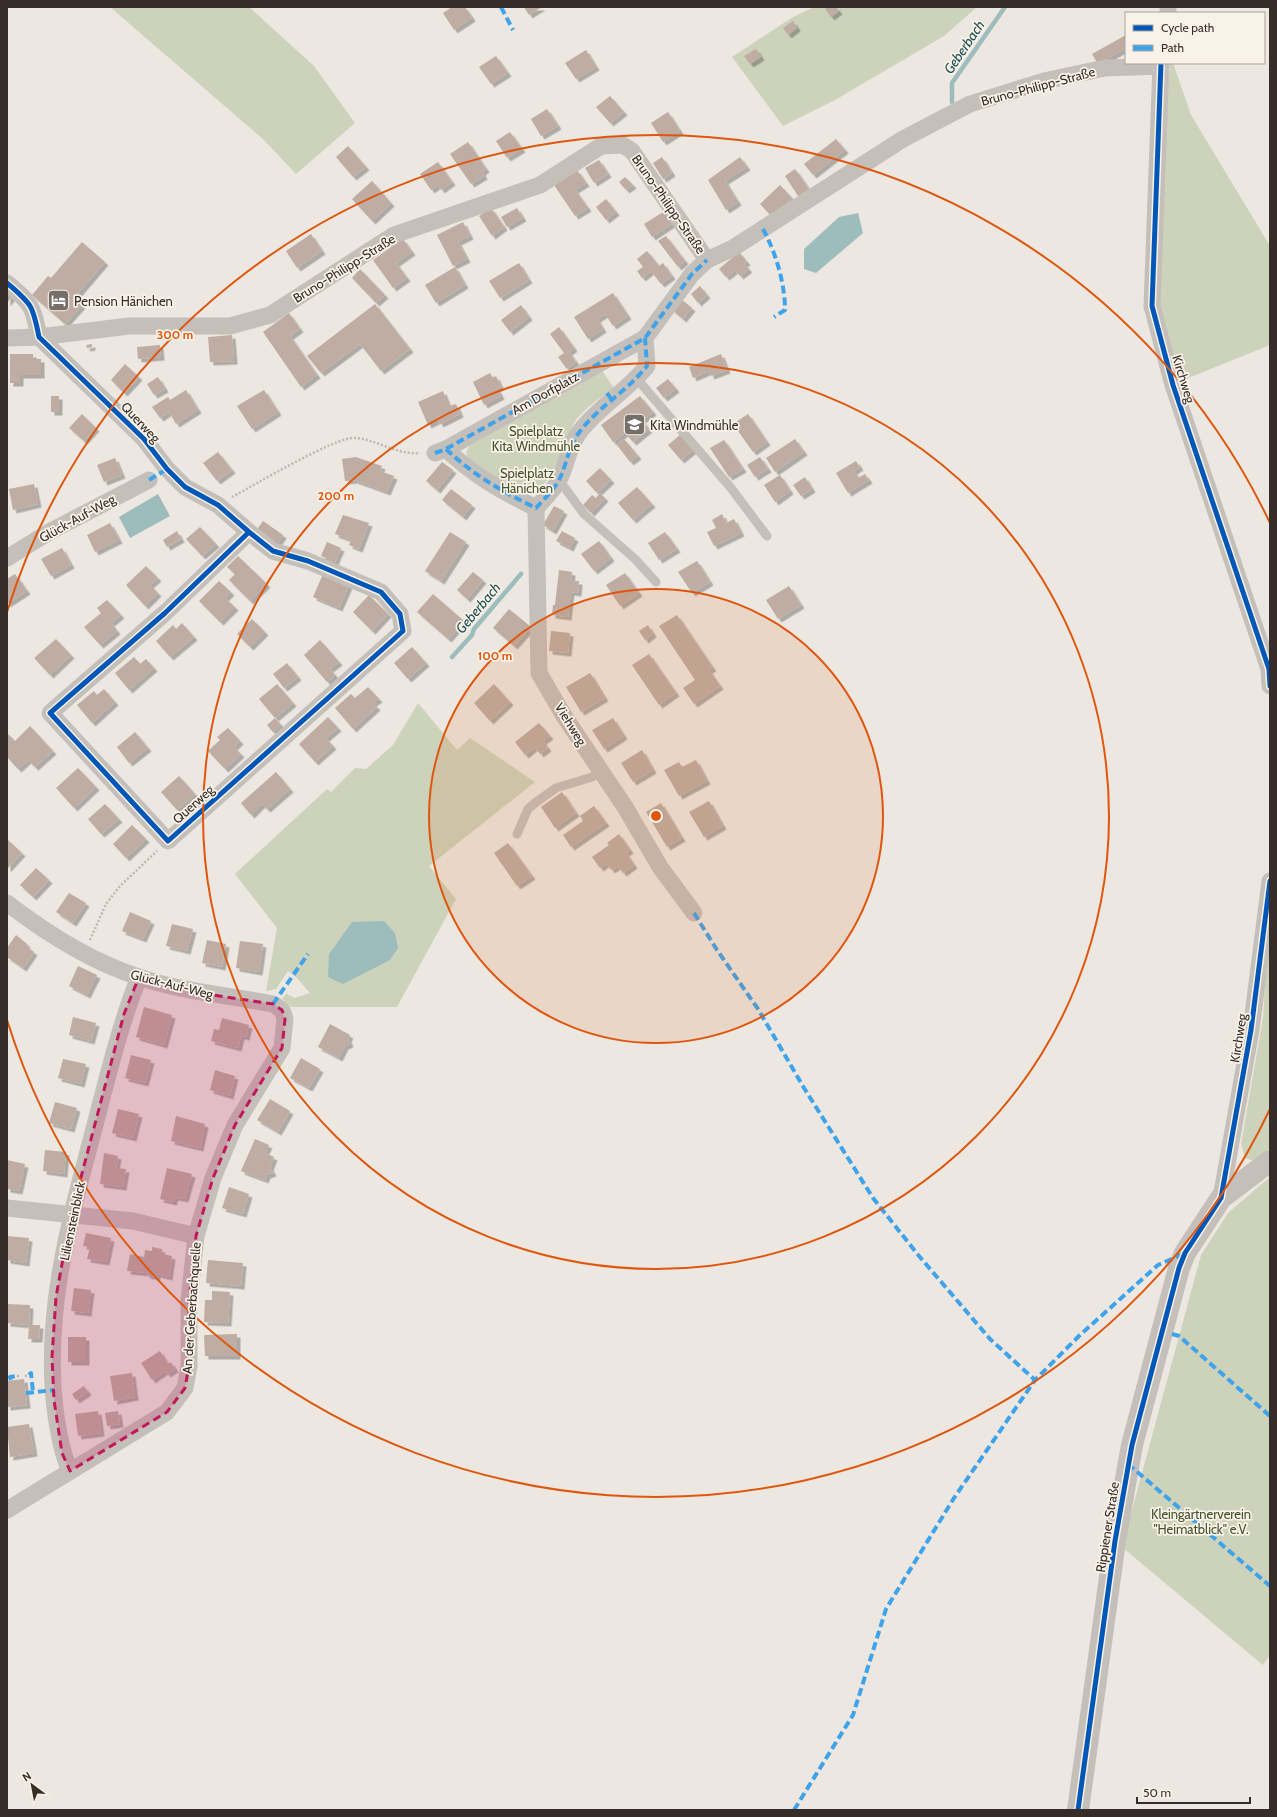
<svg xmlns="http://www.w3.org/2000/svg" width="1277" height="1817" font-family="Cabin,sans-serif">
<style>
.green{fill:#cdd2bb}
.water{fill:#9dbcbc}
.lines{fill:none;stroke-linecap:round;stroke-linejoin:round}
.stream{stroke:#9dbcbc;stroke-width:4.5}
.building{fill:#bfaca2;filter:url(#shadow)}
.path{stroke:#beb8b2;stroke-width:2.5;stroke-dasharray:2 2;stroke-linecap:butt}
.service{stroke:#c5bfba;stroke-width:9}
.minor{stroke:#c5bfba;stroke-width:17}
.tertiary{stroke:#c5bfba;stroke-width:22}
.quiet{stroke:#3fa3eb;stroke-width:4;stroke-dasharray:8 4;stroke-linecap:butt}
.cycleway-casing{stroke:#f9f2e8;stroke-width:8}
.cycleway{stroke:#0057b8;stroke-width:5}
.marked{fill:#c2185b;fill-opacity:0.2;stroke:#c2185b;stroke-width:3;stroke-dasharray:8 5;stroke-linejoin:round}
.ring{fill:none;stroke:#df570d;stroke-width:2}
.labels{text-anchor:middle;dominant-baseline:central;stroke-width:3.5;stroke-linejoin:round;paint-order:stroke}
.street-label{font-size:13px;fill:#362d28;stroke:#f9f2e8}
.poi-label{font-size:13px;fill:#362d28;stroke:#f9f2e8;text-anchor:start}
.park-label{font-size:13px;fill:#44532c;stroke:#f9f2e8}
.water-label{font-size:14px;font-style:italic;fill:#1e5156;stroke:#f9f2e8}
.centre{fill:#df570d;stroke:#f9f2e8;stroke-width:2}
.ring-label{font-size:12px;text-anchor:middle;font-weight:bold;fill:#df570d;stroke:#f9f2e8;stroke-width:3.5;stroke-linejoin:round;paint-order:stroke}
</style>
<defs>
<filter id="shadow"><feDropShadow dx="3.5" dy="3.5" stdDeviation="0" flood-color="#0004"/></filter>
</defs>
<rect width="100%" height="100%" fill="#ece7e0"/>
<g class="green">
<polygon points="110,7 249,7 314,66 355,123 296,174 263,139"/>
<polygon points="814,7 977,7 944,36 835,100 783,126 732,57 793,17"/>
<polygon points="1170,63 1173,63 1191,115 1270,246 1270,345 1176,383 1155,304"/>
<path d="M601,369L614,388C601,397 586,407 576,420C562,440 553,499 521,493L469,460L466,453L469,446Z"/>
<polygon points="418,703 457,750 470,738 535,782 429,866 456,899 397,1007 292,1007 282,999 286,994 295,998 310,993 296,977 288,971 276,989 266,991 277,928 235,874 327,789 331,792 355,768 366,769 393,745"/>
<polygon points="1270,943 1270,1148 1254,1161 1245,1158 1241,1144 1263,1018 1267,951"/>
<polygon points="1270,1177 1270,1655 1263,1665 1122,1547 1201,1255 1228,1213"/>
</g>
<g class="water">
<polygon points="858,213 863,233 816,273 804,269 804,249 839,217"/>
<polygon points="158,494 170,516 130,538 119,517"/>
<polygon points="384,921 395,933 398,948 390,960 343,984 328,977 329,954 352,922"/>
</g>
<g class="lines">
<g class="stream">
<polyline points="952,102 952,83 1005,7"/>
<polyline points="452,657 472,635 474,629 521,574"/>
</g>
</g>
<g class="building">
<polygon points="452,7 465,7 472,18 454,30 443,13"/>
<polygon points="524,7 542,7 529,15"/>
<polygon points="827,7 836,7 839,11 831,17 825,9"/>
<polygon points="793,21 797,28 788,35 783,28"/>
<polygon points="1126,35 1126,48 1098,64 1092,54"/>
<polygon points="756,49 761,57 750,64 744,56"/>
<polygon points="586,50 596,67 576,79 565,63"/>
<polygon points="496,56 508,73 491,84 479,67"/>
<polygon points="610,96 624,112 610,123 596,107"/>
<polygon points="547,109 558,126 541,136 531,119"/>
<polygon points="668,112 680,131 663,142 651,123"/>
<polygon points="510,132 522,149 507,158 496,141"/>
<polygon points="836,139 845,150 813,175 804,164"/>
<polygon points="468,142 486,169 482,172 484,176 471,184 450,154"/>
<polygon points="348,146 366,167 353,177 336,157"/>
<polygon points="662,157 672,173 663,179 653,163"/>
<polygon points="740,157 747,167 725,181 738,202 726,210 708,180"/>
<polygon points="599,160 608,174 594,183 585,168"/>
<polygon points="438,162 452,182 441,190 438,185 431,190 420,174"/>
<polygon points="795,169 809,189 798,196 785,176"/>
<polygon points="577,170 586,183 575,190 588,208 575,216 554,185"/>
<polygon points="625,177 633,185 626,190 619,182"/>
<polygon points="372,181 391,203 372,221 352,199"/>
<polygon points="780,185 792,198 772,217 760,204"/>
<polygon points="606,199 616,212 606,220 596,207"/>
<polygon points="491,208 504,227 492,236 479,216"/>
<polygon points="517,208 523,218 507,227 501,217"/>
<polygon points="668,209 676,221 652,237 644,224"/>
<polygon points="463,222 470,236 458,242 467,259 453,266 437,235"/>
<polygon points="311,234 322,251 297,268 286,251"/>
<polygon points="666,236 685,261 678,267 658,241"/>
<polygon points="403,239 412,252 396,263 407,278 393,288 373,260"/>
<polygon points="82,242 105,262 74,298 82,305 65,324 32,295 48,276 51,278"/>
<polygon points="647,251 659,266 663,263 672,276 661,284 651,271 642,278 637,271 643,267 637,259"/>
<polygon points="739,252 747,262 744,264 749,269 740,276 735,270 726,277 719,269"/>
<polygon points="519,263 529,280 500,298 489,281"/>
<polygon points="455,267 465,285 436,303 425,285"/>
<polygon points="360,269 385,295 376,303 352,278"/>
<polygon points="700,286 707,295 698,303 691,294"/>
<polygon points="7,289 14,294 7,303"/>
<polygon points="613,293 628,316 613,326 605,314 597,319 603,329 588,339 574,317"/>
<polygon points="681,299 692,308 683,319 672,310"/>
<polygon points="375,304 410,349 381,371 360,344 321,373 307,356"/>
<polygon points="521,305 529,317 510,332 501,320"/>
<polygon points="289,313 300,329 290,336 317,375 301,387 263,332"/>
<polygon points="559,327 574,348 569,352 576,362 567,369 558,357 564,353 550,334"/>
<polygon points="232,335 234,361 210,362 208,337"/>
<polygon points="92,344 92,347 87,348 86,345"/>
<polygon points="160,345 161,357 138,359 137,347"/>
<polygon points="10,354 33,354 33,359 41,359 41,375 20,375 20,383 10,383"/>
<polygon points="721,354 727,370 711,376 709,371 693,378 689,367"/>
<polygon points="125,364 139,377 124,393 111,380"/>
<polygon points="490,373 493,378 496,376 501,387 497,388 501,396 484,405 473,382"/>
<polygon points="158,377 165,389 154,395 147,384"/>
<polygon points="668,379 676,389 664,398 656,388"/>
<polygon points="186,390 198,410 176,424 169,412 160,418 152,407 168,397 170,400"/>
<polygon points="264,390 278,412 252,429 237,406"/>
<polygon points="443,391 449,406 456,404 460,414 440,424 438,420 428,425 418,402"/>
<rect x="51" y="396" width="8" height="16"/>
<polygon points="640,396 653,412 642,420 649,429 633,442 625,433 613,442 601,425"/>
<polygon points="82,414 96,428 84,441 69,428"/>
<polygon points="748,414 767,442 753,452 733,424"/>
<polygon points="680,435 693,450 681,460 668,445"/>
<polygon points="624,439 638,456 630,462 617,445"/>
<polygon points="795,439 804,452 775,472 766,458"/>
<polygon points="724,440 743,469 729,477 710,448"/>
<polygon points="218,452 232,470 217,481 203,463"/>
<polygon points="356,457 382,466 380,471 394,476 387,492 354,480 345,481 342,459"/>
<polygon points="760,457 768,469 755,477 747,465"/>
<polygon points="115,458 122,475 104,482 97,465"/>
<polygon points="856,461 860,467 854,471 858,478 865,474 869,480 848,493 836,473"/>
<polygon points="442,462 453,470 437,490 426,481"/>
<polygon points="600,468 611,480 597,493 586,481"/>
<polygon points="780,475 790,491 775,502 764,485"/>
<polygon points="805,477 812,489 801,496 793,485"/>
<polygon points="34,484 38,504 13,510 9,489"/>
<polygon points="637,487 652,504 633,520 618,503"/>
<polygon points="451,489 472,505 463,517 442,500"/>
<polygon points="600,493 605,498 591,513 583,505 592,495 596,498"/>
<polygon points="554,506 564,511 553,531 543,525"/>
<polygon points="722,514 726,523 734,519 741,533 714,546 707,532 716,528 712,520"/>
<polygon points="343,515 369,523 359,549 349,545 351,540 335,534"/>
<polygon points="263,521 283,535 276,546 256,531"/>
<polygon points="110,523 119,540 95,552 87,535"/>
<polygon points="200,527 216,544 202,556 186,539"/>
<polygon points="177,531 181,539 167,547 163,540"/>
<polygon points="562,531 575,538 570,548 556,541"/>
<polygon points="450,532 466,542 441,581 425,571"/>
<polygon points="665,532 677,549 659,560 648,543"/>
<polygon points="599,541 611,558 594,571 581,554"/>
<polygon points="327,542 341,548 335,562 321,556"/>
<polygon points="62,548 71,565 51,576 41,559"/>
<polygon points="238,556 267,584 250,601 229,580 235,574 227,567"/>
<polygon points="697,561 710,582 692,593 678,572"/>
<polygon points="146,566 158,578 150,585 158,593 145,606 126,585"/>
<polygon points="559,570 572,572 571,581 579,581 578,593 571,592 568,617 552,615 553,605 555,605"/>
<polygon points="473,572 483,580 467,599 457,590"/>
<polygon points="625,573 639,593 620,606 606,585"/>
<polygon points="15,574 27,591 7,604 7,579"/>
<polygon points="323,574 349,585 339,608 313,597"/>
<polygon points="219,581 231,592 225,598 235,607 220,622 199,601"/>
<polygon points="789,586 801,605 778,619 766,600"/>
<polygon points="433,594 464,621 448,639 417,612"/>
<polygon points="369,595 388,614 372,631 353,612"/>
<polygon points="107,600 121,615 111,623 117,631 100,645 84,627 101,613 97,608"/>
<polygon points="509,609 531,627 514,646 493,628"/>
<polygon points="677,615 713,668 709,670 720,686 694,704 683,688 695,680 659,626"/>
<polygon points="252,619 265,632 250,647 237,634"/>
<polygon points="182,623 194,637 170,657 156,641 173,625 176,629"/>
<polygon points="648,625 653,634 645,640 639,631"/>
<polygon points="551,631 570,633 568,653 549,651"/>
<polygon points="56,639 71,655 50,675 34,658"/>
<polygon points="320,640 339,662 330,669 335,675 327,682 304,655"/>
<polygon points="412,647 426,663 408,679 394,663"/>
<polygon points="649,654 676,693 659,705 632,665"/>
<polygon points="134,657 140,664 146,659 154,668 129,690 115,673"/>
<polygon points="287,663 298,677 284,688 273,674"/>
<polygon points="590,673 605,698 581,712 566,687"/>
<polygon points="277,684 293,703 275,718 281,725 273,732 267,725 275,718 259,699"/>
<polygon points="494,684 510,702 490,721 474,703"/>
<polygon points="368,687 379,699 373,703 377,707 353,729 335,708 351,694 355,698"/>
<polygon points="104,689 115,702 92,723 77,705 94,691 97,695"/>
<polygon points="328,717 338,728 326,738 333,746 315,762 299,744"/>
<polygon points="613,718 624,736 604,749 592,730"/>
<polygon points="539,723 550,736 543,741 548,748 540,754 535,747 525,755 515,742"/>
<polygon points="30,726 53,751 35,767 28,760 18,769 7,757 7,733 15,741"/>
<polygon points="228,728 240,741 234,747 241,754 225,769 208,751 220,740 217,737"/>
<polygon points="135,732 148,748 129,763 117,747"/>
<polygon points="642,750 653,770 633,782 621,763"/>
<polygon points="696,760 707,781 679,796 664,770 679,762 682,767"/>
<polygon points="78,768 96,787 74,808 56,788"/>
<polygon points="276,772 290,789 267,809 262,804 251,815 241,803"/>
<polygon points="179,776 195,794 177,810 161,792"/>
<polygon points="562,792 576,813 555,828 541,807"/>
<polygon points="709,801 723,826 704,837 689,812"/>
<polygon points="661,803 682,838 667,847 646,812"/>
<polygon points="105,804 119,819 101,834 88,819"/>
<polygon points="594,806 606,823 571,847 563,835 583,821 580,816"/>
<polygon points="132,825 146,839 126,858 113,844"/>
<polygon points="619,834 630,850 626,853 634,865 623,873 618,866 611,870 607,863 600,868 592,857 609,845 607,843"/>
<polygon points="7,839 22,853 7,869"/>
<polygon points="508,843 532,876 517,886 494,853"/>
<polygon points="36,868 49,880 33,897 20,885"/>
<polygon points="69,893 86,903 73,923 56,912"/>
<polygon points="130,912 151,921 143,939 122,931"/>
<polygon points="172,924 193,929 187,951 166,946"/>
<polygon points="16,935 27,944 26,946 34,952 23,968 7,957 7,948"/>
<polygon points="207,940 226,944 222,967 202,963"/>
<polygon points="240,941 263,944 259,972 236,968"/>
<polygon points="78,966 97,975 87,995 69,986"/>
<polygon points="144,1007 172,1015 164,1045 136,1037"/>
<polygon points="73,1017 96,1023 91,1041 69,1035"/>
<polygon points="222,1018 249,1025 246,1037 241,1036 238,1048 211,1041 214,1029 219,1030"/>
<polygon points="330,1024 350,1035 348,1039 350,1044 345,1046 339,1058 318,1047"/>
<polygon points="131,1055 151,1060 145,1083 125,1078"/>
<polygon points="301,1058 320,1069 309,1088 290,1078"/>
<polygon points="63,1059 86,1064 81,1084 58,1078"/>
<polygon points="215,1070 235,1076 230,1096 210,1090"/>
<polygon points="270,1099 290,1111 278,1132 257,1120"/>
<polygon points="55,1102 77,1108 71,1129 49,1123"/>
<polygon points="118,1109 139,1114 133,1138 112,1133"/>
<polygon points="176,1116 205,1124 200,1148 171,1141"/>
<polygon points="255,1139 269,1145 265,1153 274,1157 270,1167 273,1173 267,1175 265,1180 241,1171"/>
<polygon points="45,1150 66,1152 64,1174 43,1171"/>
<polygon points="104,1153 118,1156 116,1168 126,1169 123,1187 100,1184"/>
<polygon points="7,1160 25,1164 19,1191 7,1189"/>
<polygon points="167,1168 192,1174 185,1199 175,1197 173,1202 160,1199"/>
<polygon points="229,1187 249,1194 243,1214 222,1208"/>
<polygon points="86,1233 111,1238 106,1262 87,1259 90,1247 83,1246"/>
<polygon points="7,1236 29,1238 26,1263 7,1260"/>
<polygon points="152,1247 162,1249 162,1254 172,1256 169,1277 157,1274 157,1277 146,1275 147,1273 127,1271 130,1254 144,1257 145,1250 152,1251"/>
<polygon points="208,1260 243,1263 241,1286 206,1283"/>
<polygon points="74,1288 91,1290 88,1313 71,1311"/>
<polygon points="212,1291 230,1292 228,1323 204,1322 205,1300 212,1300"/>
<polygon points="7,1304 30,1305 29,1325 7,1323"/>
<polygon points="29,1325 40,1325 39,1339 28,1339"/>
<polygon points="237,1334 237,1356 205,1356 204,1335"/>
<rect x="68" y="1337" width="18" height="25"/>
<polygon points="160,1351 168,1364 171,1362 175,1369 167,1374 165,1371 152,1380 141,1363"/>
<polygon points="132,1373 135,1397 114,1401 110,1376"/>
<polygon points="24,1379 27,1405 7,1407 7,1381"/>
<polygon points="84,1386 88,1392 76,1400 72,1394"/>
<polygon points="98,1411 101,1433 78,1436 75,1414"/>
<polygon points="118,1411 120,1424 107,1426 105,1413"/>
<polygon points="29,1424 34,1453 10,1457 7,1427"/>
</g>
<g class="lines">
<g class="path">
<path d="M232,497C253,486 336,436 355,438C376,439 396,455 420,453"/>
<polyline points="90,940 106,904 120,886 157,851"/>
<polyline points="17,1376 20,1376"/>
<polyline points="25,1376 29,1375"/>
</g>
<g class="service">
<polyline points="637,379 731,488 767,536"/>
<polyline points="559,480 584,514 635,559 656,582"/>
<polyline points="517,834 528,809 535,803 556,788 592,777 601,771"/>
</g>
<g class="minor">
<polyline points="1168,13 1168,7"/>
<polyline points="1161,63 1152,306 1173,385 1269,669 1270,686"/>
<path d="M7,283C32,304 33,306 39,337L144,439L167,469L185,487L218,505L249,532L273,551L308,561L381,592L400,614L403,631L168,841L50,713L165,613L249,532"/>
<polyline points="7,338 39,337 129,326 230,326 270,315 394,235 540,185 601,146 623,145 632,151 707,260"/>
<path d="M446,449C473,475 503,492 536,508"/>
<polyline points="435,453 446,449 645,338 692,274 707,260 733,248 903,139 970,104 1044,81 1105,68 1161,66"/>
<polyline points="536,508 539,673 564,716 625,807 660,867 694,913"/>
<path d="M536,508C544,499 555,489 560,478C567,463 569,444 581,430C601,405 627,391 647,366L645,338"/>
<polyline points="7,558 51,531 149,480"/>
<path d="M7,903C46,933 92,962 139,977C182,992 228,995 273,1004L282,1010L285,1019L282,1048L235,1125L213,1178L196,1236L189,1301V1366L185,1388L167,1412L7,1510"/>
<polyline points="1221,1198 1251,1030 1270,881"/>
<polyline points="7,1208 133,1221 196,1236"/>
<path d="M70,1471C62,1453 59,1435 56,1416C42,1317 70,1219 95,1125C108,1075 120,1025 139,977"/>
</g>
<polyline class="tertiary" points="1078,1810 1115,1541 1132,1445 1179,1268 1185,1253 1221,1198 1270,1161"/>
<g class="quiet">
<polyline points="501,7 513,30"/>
<path d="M763,229C776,253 785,284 785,310L774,317"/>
<polyline points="607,393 614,403"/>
<path d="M446,449C473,475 503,492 536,508C544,499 555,489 560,478C567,463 569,444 581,430C601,405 627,391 647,366L645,338"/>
<polyline points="435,453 446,449 645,338 692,274 707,260"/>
<polyline points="149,480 167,469"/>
<polyline points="694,913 717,950 758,1009 804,1088 873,1198 919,1256 990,1339 1035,1380"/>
<polyline points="273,1004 308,954"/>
<polyline points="1172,1334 1179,1336 1270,1416"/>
<polyline points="29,1375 31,1373 33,1392"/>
<polyline points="11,1380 10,1377 17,1376"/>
<polyline points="26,1393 54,1390"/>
<polyline points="1128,1464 1270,1586"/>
<polyline points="794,1810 853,1715 886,1609 954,1498 1035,1380 1080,1335 1158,1265 1185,1253"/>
</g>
<defs>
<g id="cycleway">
<polyline points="1161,63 1152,306 1173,385 1269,669 1270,686"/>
<path d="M7,283C32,304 33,306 39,337L144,439L167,469L185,487L218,505L249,532L273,551L308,561L381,592L400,614L403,631L168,841L50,713L165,613L249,532"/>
<polyline points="1078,1810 1115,1541 1132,1445 1179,1268 1185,1253 1221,1198 1251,1030 1270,881"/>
</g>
</defs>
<use href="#cycleway" class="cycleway-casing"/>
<use href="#cycleway" class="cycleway"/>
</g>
<path class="marked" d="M139,977L199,993L273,1004L282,1010L285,1019L282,1048L235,1125L213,1178L196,1236L189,1301V1366L185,1388L167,1412L70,1471L62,1453L54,1400L52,1357L56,1297L71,1215L124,1014Z"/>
<circle cx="656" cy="816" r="227" fill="#df570d" fill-opacity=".12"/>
<g class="ring">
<circle cx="656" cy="816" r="227"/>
<circle cx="656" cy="816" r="453"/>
<path d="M1270 1109A680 680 0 0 1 7 1020M7 612A680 680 0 0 1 1270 523"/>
</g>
<defs>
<symbol id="hotel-square" viewBox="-11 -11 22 22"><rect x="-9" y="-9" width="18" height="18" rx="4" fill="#766e68" stroke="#f9f2e8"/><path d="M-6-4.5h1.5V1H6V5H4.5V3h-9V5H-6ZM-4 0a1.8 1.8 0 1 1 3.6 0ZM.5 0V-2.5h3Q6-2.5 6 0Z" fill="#fff"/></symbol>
<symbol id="school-square" viewBox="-11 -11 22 22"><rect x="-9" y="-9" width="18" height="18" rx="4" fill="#766e68" stroke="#f9f2e8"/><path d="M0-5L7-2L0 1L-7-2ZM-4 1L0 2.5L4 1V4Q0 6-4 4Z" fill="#fff"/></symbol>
</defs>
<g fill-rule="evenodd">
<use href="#hotel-square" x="46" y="288" width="25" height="25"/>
<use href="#school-square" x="622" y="412" width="25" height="25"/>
</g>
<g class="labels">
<g class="street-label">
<text transform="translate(1038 86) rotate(-15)">Bruno-Philipp-Straße</text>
<text transform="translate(669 204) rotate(55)">Bruno-Philipp-Straße</text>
<text transform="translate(344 268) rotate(-32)">Bruno-Philipp-Straße</text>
<text transform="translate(1184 379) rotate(73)">Kirchweg</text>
<text transform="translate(545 393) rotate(-29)">Am Dorfplatz</text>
<text transform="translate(141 422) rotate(47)">Querweg</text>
<text transform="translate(77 518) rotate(-29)">Glück-Auf-Weg</text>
<text transform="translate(571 724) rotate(58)">Viehweg</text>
<text transform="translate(193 804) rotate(-42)">Querweg</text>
<text transform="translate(172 984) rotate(14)">Glück-Auf-Weg</text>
<text transform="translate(1238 1038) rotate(-81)">Kirchweg</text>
<text transform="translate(72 1221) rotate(-78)">Liliensteinblick</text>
<text transform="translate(191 1308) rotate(-86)">An der Geberbachquelle</text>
<text transform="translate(1107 1527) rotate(-81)">Rippiener Straße</text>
</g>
<g class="poi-label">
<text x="74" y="301">Pension Hänichen</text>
<text x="650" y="425">Kita Windmühle</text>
</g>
<g class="park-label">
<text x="536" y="431">Spielplatz<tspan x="536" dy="15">Kita Windmühle</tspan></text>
<text x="527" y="473">Spielplatz<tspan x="527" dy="15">Hänichen</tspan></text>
<text x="1201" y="1514">Kleingärtnerverein<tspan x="1201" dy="15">"Heimatblick" e.V.</tspan></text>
</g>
<g class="water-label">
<text transform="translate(964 47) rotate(-56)">Geberbach</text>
<text transform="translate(478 608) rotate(-50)">Geberbach</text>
</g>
</g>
<circle cx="656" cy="816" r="6" class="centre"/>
<g class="ring-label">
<text x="175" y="339">300 m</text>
<text x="336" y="500">200 m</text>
<text x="495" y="660">100 m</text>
</g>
<rect width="1277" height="1817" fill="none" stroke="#362d28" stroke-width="16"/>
<rect x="1125" y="12" width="140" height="52" fill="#f9f2e8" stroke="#aba39b"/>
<rect x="1133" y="25" width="20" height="6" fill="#0057b8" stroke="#aba39b"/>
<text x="1161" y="32" font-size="12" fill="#362d28">Cycle path</text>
<rect x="1133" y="45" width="20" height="6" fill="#3fa3eb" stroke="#aba39b"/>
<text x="1161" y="52" font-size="12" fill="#362d28">Path</text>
<g transform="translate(32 1785) rotate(328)" stroke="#f9f2e8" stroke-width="3" paint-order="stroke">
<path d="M0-3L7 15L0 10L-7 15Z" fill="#362d28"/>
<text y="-6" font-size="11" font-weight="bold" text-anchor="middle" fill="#362d28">N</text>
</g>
<path d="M1137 1797v6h113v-6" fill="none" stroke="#362d28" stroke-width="2"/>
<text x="1143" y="1797" font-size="12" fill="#362d28" stroke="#f9f2e8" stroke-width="3" paint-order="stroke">50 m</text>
</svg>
